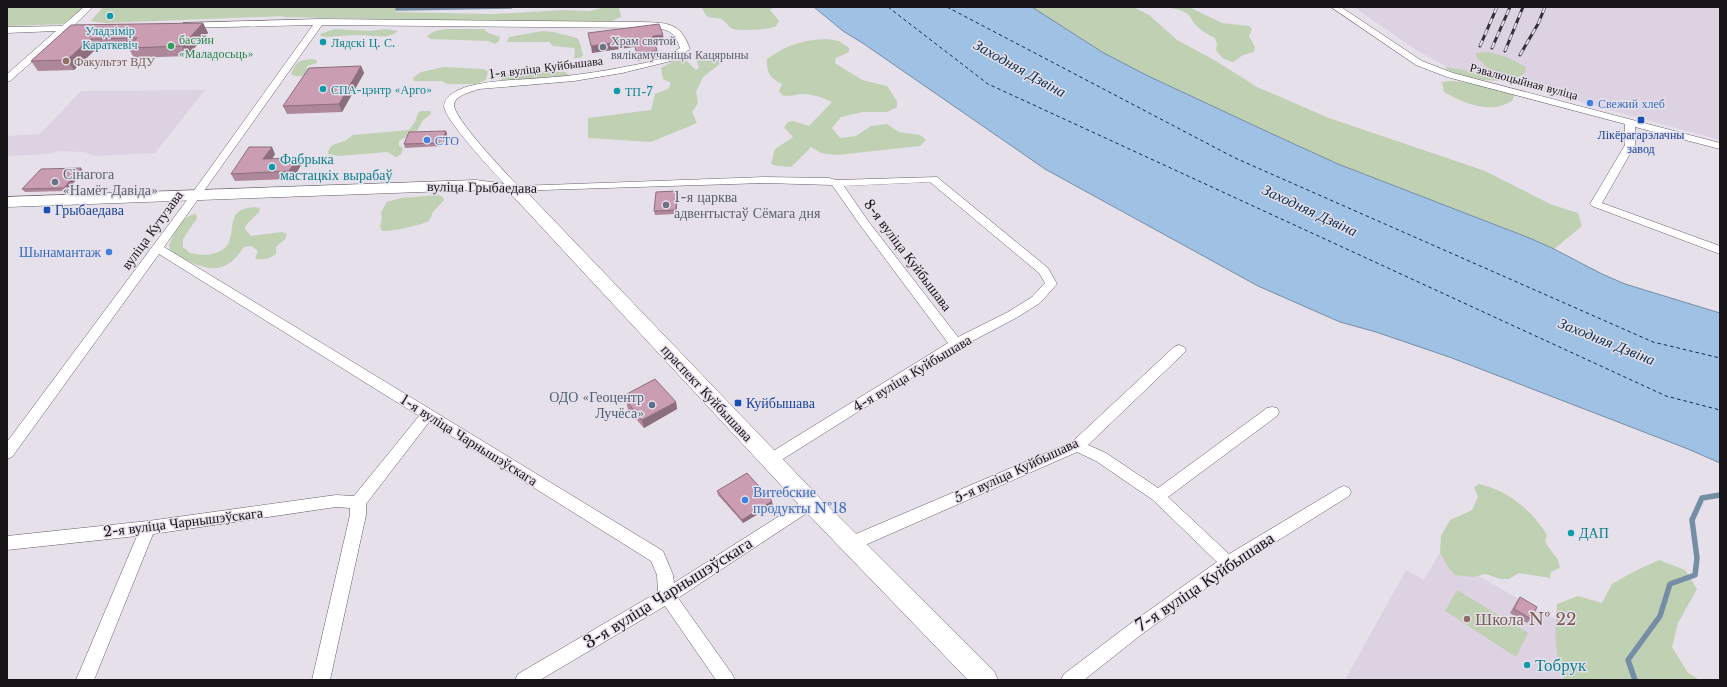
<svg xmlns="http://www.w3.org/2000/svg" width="1727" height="687" font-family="'Libre Baskerville',serif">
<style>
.built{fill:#dcd2e2}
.green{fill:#c0d0b3}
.water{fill:#9fc1e3;stroke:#768da6}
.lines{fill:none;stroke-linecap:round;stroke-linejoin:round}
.stream-far1{stroke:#768da6;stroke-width:3.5}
.stream{stroke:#768da6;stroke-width:5.5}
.ferry{stroke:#082f50;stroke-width:1;stroke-dasharray:3.5 3;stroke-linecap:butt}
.street-casing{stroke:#645f67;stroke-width:1}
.secondary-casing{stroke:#645f67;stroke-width:1}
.street{fill:#fff;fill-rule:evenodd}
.secondary{fill:#fff;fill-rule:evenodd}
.rail-casing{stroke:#343136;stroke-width:3}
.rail{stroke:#e6e0ea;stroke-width:2;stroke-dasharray:6;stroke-linecap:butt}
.wall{fill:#ae879a}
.shaded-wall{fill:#8d6e7d}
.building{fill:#ca9db3;stroke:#8d6e7d}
.culture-dot{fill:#0f9aa8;stroke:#e6e0ea;stroke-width:1.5}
.leisure-dot{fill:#2e9e5b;stroke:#e6e0ea;stroke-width:1.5}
.worship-dot{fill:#6b7280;stroke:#e6e0ea;stroke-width:1.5}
.education-dot{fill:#8d6e63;stroke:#e6e0ea;stroke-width:1.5}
.shop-dot{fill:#3f7fe0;stroke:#e6e0ea;stroke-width:1.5}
.transit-dot{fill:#1a4fb4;stroke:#e6e0ea;stroke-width:1.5}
.service-dot{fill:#5c6f8a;stroke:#e6e0ea;stroke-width:1.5}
.labels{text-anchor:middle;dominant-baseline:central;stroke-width:3;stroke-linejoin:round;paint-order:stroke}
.far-culture-label{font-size:12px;fill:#0d838f;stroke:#e6e0ea;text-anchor:start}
.far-leisure-label{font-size:12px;fill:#27864d;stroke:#e6e0ea;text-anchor:start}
.far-worship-label{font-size:12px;fill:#5b616d;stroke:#e6e0ea;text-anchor:start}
.far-education-label{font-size:12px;fill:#785e54;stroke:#e6e0ea;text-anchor:start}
.far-street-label{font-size:12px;fill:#181519;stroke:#e6e0ea}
.far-shop-label{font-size:12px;fill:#366cbe;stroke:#e6e0ea;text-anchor:start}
.far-transit-label{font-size:12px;fill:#164399;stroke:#e6e0ea}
.culture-label{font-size:14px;fill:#0d838f;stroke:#e6e0ea;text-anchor:start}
.worship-label{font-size:14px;fill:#5b616d;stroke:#e6e0ea;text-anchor:start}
.street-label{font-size:14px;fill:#181519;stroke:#e6e0ea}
.transit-label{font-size:14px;fill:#164399;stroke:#e6e0ea;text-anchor:start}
.shop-label{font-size:14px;fill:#366cbe;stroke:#e6e0ea;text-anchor:end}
.service-label{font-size:14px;fill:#4e5e75;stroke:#e6e0ea;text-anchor:end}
.water-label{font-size:15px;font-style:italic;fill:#082f50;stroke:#e6e0ea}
.near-street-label{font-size:17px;fill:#181519;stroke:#e6e0ea}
.near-education-label{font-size:17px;fill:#785e54;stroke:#e6e0ea;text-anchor:start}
.near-culture-label{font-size:17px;fill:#0d838f;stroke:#e6e0ea;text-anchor:start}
</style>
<rect width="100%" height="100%" fill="#e6e0ea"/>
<g class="built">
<polygon points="1354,7 1720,7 1720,140 1519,85 1448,67 1416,50"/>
<polygon points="205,90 155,153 95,156 84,152 58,151 48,154 7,156 7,136 40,134 81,91"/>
<polygon points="1439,554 1566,625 1582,680 1345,680 1406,570 1424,580"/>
</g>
<g class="green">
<polygon points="7,7 83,7 65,24 7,26"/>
<polygon points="103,7 401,7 395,12 493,14 564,10 589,11 606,7 619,7 621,17 610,22 511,22 283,17 284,16 105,23 91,21"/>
<path d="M702,7H774L770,10L779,21C778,22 777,25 776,26C770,30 740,31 733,29C728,27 726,21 721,19C710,16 707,21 702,7Z"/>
<polygon points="1032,7 1133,7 1149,15 1177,40 1216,61 1257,87 1329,118 1485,171 1550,204 1578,213 1582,226 1554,249 1338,164 1268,132 1146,75 1102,52"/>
<path d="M1141,7H1189L1222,23L1249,26L1252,29L1249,36L1255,47L1254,52L1243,55L1233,62C1225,60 1220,57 1216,50L1217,44L1215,38C1207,34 1200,30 1194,23C1191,19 1190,14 1184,12C1170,5 1155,9 1141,7Z"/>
<path d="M335,29L369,31L386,29L398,31C388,40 373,35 361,35C350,35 338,36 326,37L321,36L320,34Z"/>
<polygon points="446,29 484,29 488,33 500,37 499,41 495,44 488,41 430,39 427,36 435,31"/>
<polygon points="542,31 553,32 577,38 580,43 583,56 579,58 574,58 575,50 574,48 553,46 549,42 507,42 509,37"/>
<path d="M827,39L839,41L849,48V52L836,58L835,63L862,80L887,86L897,101V107L887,112H863L841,117L832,128L840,138L856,136L871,126L887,124L899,132L920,135L926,140L920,146L837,155L821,153L811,147L791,167L778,166L771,164L775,149L793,137L784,127L788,122L793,121L809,126L832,102C822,97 813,94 801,94C793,95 789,97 782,95L779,91L782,84C770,78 766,72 767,59C787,45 802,40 827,39Z"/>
<path d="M1489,52C1503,55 1514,60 1526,67L1524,74C1504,83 1486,82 1465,76C1458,74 1451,73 1445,68L1447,67L1484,74L1492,72L1477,58L1476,53Z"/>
<polygon points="709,54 720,54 725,56 725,60 703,77 696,92 698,103 692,112 697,123 651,142 588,138 588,118 651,110 655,94 668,89 671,83 663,79 661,68 675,60 687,61 696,70 699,68 696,57"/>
<path d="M312,59L317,60V63L307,66L306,68H322C313,72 301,80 291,74C297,60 298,61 312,59Z"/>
<polygon points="444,67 483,69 488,71 486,80 476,84 448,84 441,81 414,81 413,78 421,72"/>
<polygon points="521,71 565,72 568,74 564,77 502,81 501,78 509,73"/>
<path d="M1453,81L1477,84L1514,95L1512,101C1508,103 1504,105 1500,106C1483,111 1459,101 1444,92L1442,82Z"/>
<polygon points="421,111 430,111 431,114 423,120 417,131 399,141 399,146 403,148 401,154 396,157 387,152 339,156 328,154 328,151 332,145 345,141 353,135 409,130 415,122 418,113"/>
<path d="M438,195L443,197L444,200L433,212L429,221C421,225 390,232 382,231L380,227L382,218L381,212L387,202L401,198Z"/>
<path d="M254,207L260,208L259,212L246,225L245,229L251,236L282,232L287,234L285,239L276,247V254C269,259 264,260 255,259L258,251L251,246L244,247C240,252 236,258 231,262C212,277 189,261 171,252L169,245C175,232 181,216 196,214L197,218L183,239V247L190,253C196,254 205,256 211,254C237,249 228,231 235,216C238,209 248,208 254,207Z"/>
<path d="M1479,484C1507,490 1532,510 1547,535L1545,542L1558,560L1560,568L1551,572L1550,578L1519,573L1509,579H1500L1486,574L1473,577L1455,575L1448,567L1440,553L1441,536L1450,520L1472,510L1478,497L1474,487Z"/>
<path d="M1659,560L1685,570L1697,589L1678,623L1672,647L1688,673L1700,680H1565C1554,658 1555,628 1557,604L1578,596L1602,603L1612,584L1633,572Z"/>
<polygon points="1457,590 1528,633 1516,657 1445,611"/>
</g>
<polygon class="water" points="814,7 1032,7 1102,52 1146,75 1268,132 1338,164 1532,239 1554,249 1602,274 1625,284 1720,313 1720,463 1688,449 1452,358 1376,332 1340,322 1258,286 1045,169 864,44 843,31"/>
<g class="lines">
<polyline class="stream-far1" points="397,9 511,7"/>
<polyline class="stream" points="1635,680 1628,660 1660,616 1670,584 1695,575 1697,558 1692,520 1702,498 1720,495"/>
<g class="ferry">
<polyline points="888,7 988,84 1666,396 1720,410"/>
<polyline points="947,7 1235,158 1653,342 1720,358"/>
</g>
<defs>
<g id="street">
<polygon points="84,7 93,7 73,26 87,26 88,28 87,30 67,31 10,81 7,82 7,74 56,31 7,33 7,27 62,26"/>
<polygon points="1331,7 1341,7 1422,61 1453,73 1720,143 1720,149 1635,127 1635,145 1602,203 1720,246 1720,254 1592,206 1590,204 1625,145 1625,124 1447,77 1416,65"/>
<path d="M319,19L642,22C668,23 680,22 690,49L671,61L622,73L574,81L479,89C471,92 456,95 454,104C452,117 507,174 518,186L765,177L829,178L836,180L937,177L1048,268L1057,284L1040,303L1016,318L961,347L775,464L770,466L765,464L763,460L765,456L948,343L860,225L832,185L765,183L511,191C499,178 444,120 444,106C445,95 458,90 466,87C491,80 516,80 542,78C571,76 600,72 629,66C647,63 665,59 680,48C674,30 668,29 649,28L322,25L164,247L663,551L673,575L674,583L806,499L811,497L816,499L819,503L816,507L678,598L732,674L735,680H716L665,606L540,680H515L518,674L658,592L657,575L651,561L429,422L366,504V515L330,680H312L350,515V508L336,507L153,534L94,680H76L137,536L7,550V536L148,521L336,495L354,496L419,416L159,254L12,457L7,459V442L193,192L313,25L186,28L183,27L182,25L183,23ZM930,182L1039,273L1045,283L1032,297L1008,312L958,337L868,221L844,186Z"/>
<polygon points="1179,345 1184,347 1186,350 1184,353 1088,445 1106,453 1158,488 1267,408 1272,407 1277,408 1279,412 1277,416 1168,497 1229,554 1339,488 1344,486 1349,488 1351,492 1349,496 1234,568 1142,634 1084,680 1061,680 1064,674 1130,624 1217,562 1153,500 1096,461 1077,452 856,549 850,551 844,549 842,544 844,539 1072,442 1174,347"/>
</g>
<polygon id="secondary" points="476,180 521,186 819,497 994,671 998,680 968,680 803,509 510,193 476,190 7,207 7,197"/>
</defs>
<use href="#street" class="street-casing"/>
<use href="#secondary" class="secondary-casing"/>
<use href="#street" class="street"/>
<use href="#secondary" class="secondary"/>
<defs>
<g id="rail">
<polyline points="1480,46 1497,7"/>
<polyline points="1492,48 1510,7"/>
<polyline points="1505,51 1523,7"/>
<polyline points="1520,55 1538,24 1545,7"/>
</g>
</defs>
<use href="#rail" class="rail-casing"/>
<use href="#rail" class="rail"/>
</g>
<g class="wall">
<polygon points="203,23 208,33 187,56 134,58 129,49 96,49 74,70 38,71 31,61 71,25"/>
<polygon points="361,66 364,73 342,112 287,114 283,106"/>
<polygon points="446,131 447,134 442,146 405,148 404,144"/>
<polygon points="275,154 272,159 301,165 293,179 235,181 231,174"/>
<polygon points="81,168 83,172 66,191 25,192 22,189"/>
<polygon points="678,195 676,214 655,215 654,211"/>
<polygon points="625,395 676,402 677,409 644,428 628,410"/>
<polygon points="717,491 773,505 743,523 718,495"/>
<polygon points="1520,597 1531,619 1527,623 1510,613 1517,601"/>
</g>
<g class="shaded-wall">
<polygon points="203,23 208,33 187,56 182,46"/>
<polygon points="663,35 664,42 654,43 653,36"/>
<polygon points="90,39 96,49 74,70 67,60"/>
<polygon points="633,40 634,47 592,53 591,46"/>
<polygon points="657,51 658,57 638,61 637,54"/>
<polygon points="361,66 364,73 342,112 339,104"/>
<polygon points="446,131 447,134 442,146 441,143"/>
<polygon points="272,147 275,154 267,167 263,159"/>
<polygon points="298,158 301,165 293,179 289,171"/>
<polygon points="81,168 83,172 66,191 64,188"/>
<polygon points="677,191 678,195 676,214 676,210"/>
<polygon points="676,402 677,409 644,428 642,420"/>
<polygon points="772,501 773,505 743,523 742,520"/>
</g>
<g class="building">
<polygon points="203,23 182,46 128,48 137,38 90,39 67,60 31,61 71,25"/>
<polygon points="659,24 663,35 653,36 657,51 655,51 637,54 633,40 591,46 588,33"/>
<polygon points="361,66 339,104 283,106 309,68"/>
<polygon points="446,131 441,143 404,144 409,132"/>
<polygon points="249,147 272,147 263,159 298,158 289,171 231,174"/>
<polygon points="81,168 64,188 22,189 41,169"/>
<polygon points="677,191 676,210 654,211 656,192"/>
<polygon points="655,379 676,402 642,420 627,402 630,400 625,395"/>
<polygon points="747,473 772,501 742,520 717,491"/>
<polygon points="1520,597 1537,607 1531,619 1514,609"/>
</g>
<g class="culture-dot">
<circle cx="110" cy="16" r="4"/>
<circle cx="323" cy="42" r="4"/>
<circle cx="323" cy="89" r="4"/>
<circle cx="617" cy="91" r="4"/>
<circle cx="272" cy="167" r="4"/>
<circle cx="1571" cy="533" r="4"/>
<circle cx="1527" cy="665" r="4"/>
</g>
<circle class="leisure-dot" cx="171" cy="46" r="4"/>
<g class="worship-dot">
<circle cx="603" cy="47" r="4"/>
<circle cx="55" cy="182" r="4"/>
<circle cx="666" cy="205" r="4"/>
</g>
<g class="education-dot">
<circle cx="66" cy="61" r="4"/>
<circle cx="1467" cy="619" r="4"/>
</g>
<g class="shop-dot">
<circle cx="1590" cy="103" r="4"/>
<circle cx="427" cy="140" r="4"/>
<circle cx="109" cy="252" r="4"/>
<circle cx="745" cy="500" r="4"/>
</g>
<g class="transit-dot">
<rect x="1637" y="116" width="8" height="8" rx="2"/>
<rect x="43" y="206" width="8" height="8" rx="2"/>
<rect x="734" y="399" width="8" height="8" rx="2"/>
</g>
<circle class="service-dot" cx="652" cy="405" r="4"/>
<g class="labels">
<g class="far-culture-label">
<text x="110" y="30" text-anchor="middle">Уладзімір<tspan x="110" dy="14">Караткевіч</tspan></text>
<text x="331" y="42">Лядскі Ц. С.</text>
<text x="331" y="89">СПА-цэнтр «Арго»</text>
<text x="625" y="91">ТП-7</text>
</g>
<g class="far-leisure-label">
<text x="179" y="39">басэйн<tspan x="179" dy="14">«Маладосьць»</tspan></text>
</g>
<g class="far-worship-label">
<text x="611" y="40">Храм святой<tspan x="611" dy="14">вялікамучаніцы Кацярыны</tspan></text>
</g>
<g class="far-education-label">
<text x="74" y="61">Факультэт ВДУ</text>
</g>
<g class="far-street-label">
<text transform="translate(546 67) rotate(-7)">1-я вуліца Куйбышава</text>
<text transform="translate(1524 81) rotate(15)">Рэвалюцыйная вуліца</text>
</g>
<g class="far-shop-label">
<text x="1598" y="103">Свежий хлеб</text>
<text x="435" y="140">СТО</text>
</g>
<g class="far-transit-label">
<text x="1641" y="134">Лікёрагарэлачны<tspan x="1641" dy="14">завод</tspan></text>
</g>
<g class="culture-label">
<text x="280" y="159">Фабрыка<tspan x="280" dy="16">мастацкіх вырабаў</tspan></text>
<text x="1579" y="533">ДАП</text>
</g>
<g class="worship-label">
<text x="63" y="174">Сінагога<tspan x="63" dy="16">«Намёт Давіда»</tspan></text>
<text x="674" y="197">1-я царква<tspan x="674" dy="16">адвентыстаў Сёмага дня</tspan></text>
</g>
<g class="street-label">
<text transform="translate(482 187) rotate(1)">вуліца Грыбаедава</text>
<text transform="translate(152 230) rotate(-54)">вуліца Кутузава</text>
<text transform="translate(908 255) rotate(53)">8-я вуліца Куйбышава</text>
<text transform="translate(912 373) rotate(-31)">4-я вуліца Куйбышава</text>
<text transform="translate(707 393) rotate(47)">праспект Куйбышава</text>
<text transform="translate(469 440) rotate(32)">1-я вуліца Чарнышэўскага</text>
<text transform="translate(1016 470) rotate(-25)">5-я вуліца Куйбышава</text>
<text transform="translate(183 522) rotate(-7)">2-я вуліца Чарнышэўскага</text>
</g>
<g class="transit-label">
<text x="55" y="210">Грыбаедава</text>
<text x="746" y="403">Куйбышава</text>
</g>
<g class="shop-label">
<text x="101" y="252">Шынамантаж</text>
<text x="753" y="492" text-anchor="start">Витебские<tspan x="753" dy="16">продукты №18</tspan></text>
</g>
<g class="service-label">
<text x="644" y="397">ОДО «Геоцентр<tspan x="644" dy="16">Лучёса»</tspan></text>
</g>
<g class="water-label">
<text transform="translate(1020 68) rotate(29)">Заходняя Дзвіна</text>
<text transform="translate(1310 210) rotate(25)">Заходняя Дзвіна</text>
<text transform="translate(1607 341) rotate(22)">Заходняя Дзвіна</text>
</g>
<g class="near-street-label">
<text transform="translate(1205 582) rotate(-34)">7-я вуліца Куйбышава</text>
<text transform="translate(668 593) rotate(-32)">3-я вуліца Чарнышэўскага</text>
</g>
<g class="near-education-label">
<text x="1475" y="619">Школа № 22</text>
</g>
<g class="near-culture-label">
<text x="1535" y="665">Тобрук</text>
</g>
</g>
<rect width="1727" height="687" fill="none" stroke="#181519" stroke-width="16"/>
</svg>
